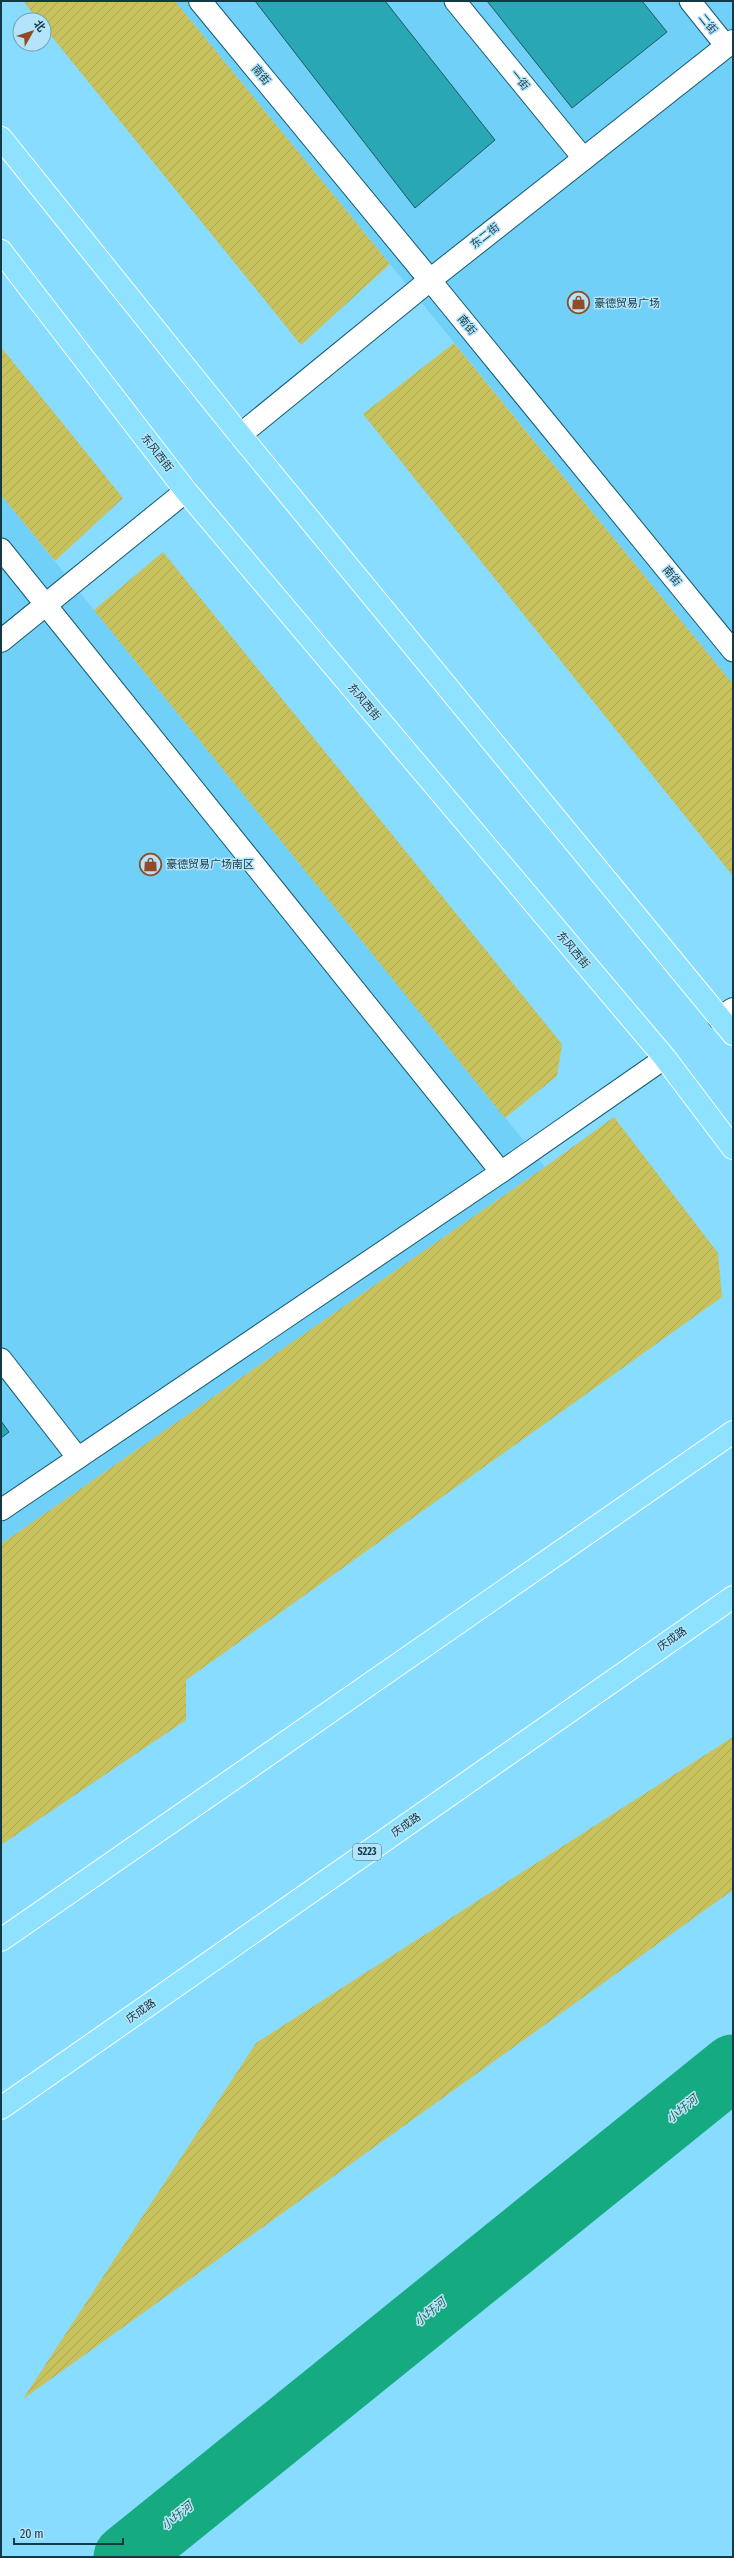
<svg xmlns="http://www.w3.org/2000/svg" width="734" height="2558" font-family="'Fira Sans Condensed','Noto Sans SC',sans-serif">
<style>
.built{fill:#70d0f7}
.garden{fill:url(#garden-furrows)}
.lines{fill:none;stroke-linecap:round;stroke-linejoin:round}
.river{stroke:#15aa7f;stroke-width:65}
.building{fill:#29a7b5;stroke:#21575e}
.service-casing{stroke:#135971;stroke-width:23}
.minor-casing{stroke:#135971;stroke-width:24}
.primary-casing{stroke:#fff;stroke-width:24}
.service{stroke:#fff;stroke-width:21}
.minor{stroke:#fff;stroke-width:22}
.primary{stroke:#8fe2fe;stroke-width:22}
.labels{text-anchor:middle;dominant-baseline:central;stroke-width:3;stroke-linejoin:round;paint-order:stroke}
.shield{fill:#b4e4f9;stroke:#446c7c;stroke-width:1}
.shield-label{font-size:10px;font-weight:bold;fill:#143946}
.street-label{font-size:11px;fill:#143946;stroke:#b4e4f9}
.poi-label{font-size:11px;fill:#143946;stroke:#b4e4f9;text-anchor:start}
.water-label{font-size:12px;font-style:italic;fill:#2d614d;stroke:#b4e4f9}
</style>
<defs>
<pattern id="garden-furrows" width="10" height="10" patternUnits="userSpaceOnUse"><rect width="10" height="10" fill="#c7c25e"/><path d="M-1 1l2-2M0 10L10 0M9 11l2-2" fill="none" stroke="#aaa753"/></pattern>
</defs>
<rect width="100%" height="100%" fill="#87dcff"/>
<g class="built">
<polygon points="175,1 733,1 733,684 390,264"/>
<polygon points="1,495 545,1167 1,1544"/>
</g>
<g class="garden">
<polygon points="23,1 175,1 390,264 301,345 44,27 44,20 38,20"/>
<polygon points="454,343 733,684 733,876 363,414"/>
<polygon points="1,347 123,498 55,561 1,495"/>
<polygon points="163,552 562,1044 557,1076 505,1118 94,610"/>
<polygon points="614,1117 718,1253 722,1297 186,1680 186,1720 1,1845 1,1544 545,1167"/>
<polygon points="733,1737 733,1890 23,2399 256,2043"/>
</g>
<g class="lines">
<polyline class="river" points="126,2557 733,2067"/>
</g>
<g class="building">
<polygon points="255,1 385,1 495,140 415,208"/>
<polygon points="487,1 642,1 667,32 572,108"/>
<polygon points="1,1421 9,1432 1,1438"/>
</g>
<g class="lines">
<defs>
<g id="service">
<polyline points="455,1 584,159"/>
<polyline points="690,1 726,46"/>
<polyline points="430,280 733,651"/>
<polyline points="1,549 501,1172"/>
<polyline points="1,1359 78,1458"/>
<polyline points="1,1510 501,1172 665,1058"/>
</g>
<g id="minor">
<polyline points="200,1 430,280"/>
<polyline points="240,435 430,280 733,41"/>
<polyline points="1,641 186,491"/>
<polyline points="719,1018 733,1009"/>
</g>
<g id="primary">
<polyline points="1,138 240,435 733,1034"/>
<polyline points="1,251 186,491 665,1058 733,1148"/>
<polyline points="1,1940 733,1432"/>
<polyline points="1,2108 733,1597"/>
</g>
</defs>
<use href="#service" class="service-casing"/>
<use href="#minor" class="minor-casing"/>
<use href="#primary" class="primary-casing"/>
<use href="#service" class="service"/>
<use href="#minor" class="minor"/>
<use href="#primary" class="primary"/>
</g>
<defs>
<symbol id="shop-ring" viewBox="-11 -11 22 22"><circle r="9.5" fill="#b4e4f9" stroke="#924b26" stroke-width="1.5"/><path d="M-5-2.5h2.3a2.7 3.5 0 0 1 5.4 0H5L5.5 6h-11ZM-1.5-2.5h3a1.5 2.3 0 0 0-3 0Z" fill="#924b26"/></symbol>
</defs>
<g fill-rule="evenodd">
<use href="#shop-ring" x="566" y="290" width="25" height="25"/>
<use href="#shop-ring" x="138" y="852" width="25" height="25"/>
</g>
<g class="labels">
<rect class="shield" x="353" y="1844" width="28" height="16" rx="3"/>
<g class="shield-label">
<text x="367" y="1852">S223</text>
</g>
<g class="street-label">
<text transform="translate(708 24) rotate(51)">二街</text>
<text transform="translate(261 75) rotate(50)">南街</text>
<text transform="translate(520 80) rotate(51)">一街</text>
<text transform="translate(485 236) rotate(-38)">东二街</text>
<text transform="translate(467 325) rotate(51)">南街</text>
<text transform="translate(157 453) rotate(52)">东风西街</text>
<text transform="translate(672 576) rotate(51)">南街</text>
<text transform="translate(364 702) rotate(50)">东风西街</text>
<text transform="translate(573 950) rotate(50)">东风西街</text>
<text transform="translate(672 1639) rotate(-35)">庆成路</text>
<text transform="translate(406 1825) rotate(-35)">庆成路</text>
<text transform="translate(141 2011) rotate(-35)">庆成路</text>
</g>
<g class="poi-label">
<text x="594" y="303">豪德贸易广场</text>
<text x="166" y="864">豪德贸易广场南区</text>
</g>
<g class="water-label">
<text transform="translate(682 2109) rotate(-39)">小圩河</text>
<text transform="translate(430 2312) rotate(-39)">小圩河</text>
<text transform="translate(177 2516) rotate(-39)">小圩河</text>
</g>
</g>
<rect width="734" height="2558" fill="none" stroke="#143946" stroke-width="4"/>
<g transform="translate(32 32) rotate(51)"><circle r="19" fill="#b4e4f9" stroke="#74a0b1"/>
<path d="M0-3L7 15L0 10L-7 15Z" fill="#924b26"/>
<text y="-6" font-size="11" font-weight="bold" text-anchor="middle" fill="#143946">北</text>
</g>
<path d="M14 2538v6h109v-6" fill="none" stroke="#143946" stroke-width="2"/>
<text x="20" y="2538" font-size="12" fill="#143946" stroke="#b4e4f9" stroke-width="3" paint-order="stroke">20 m</text>
</svg>
